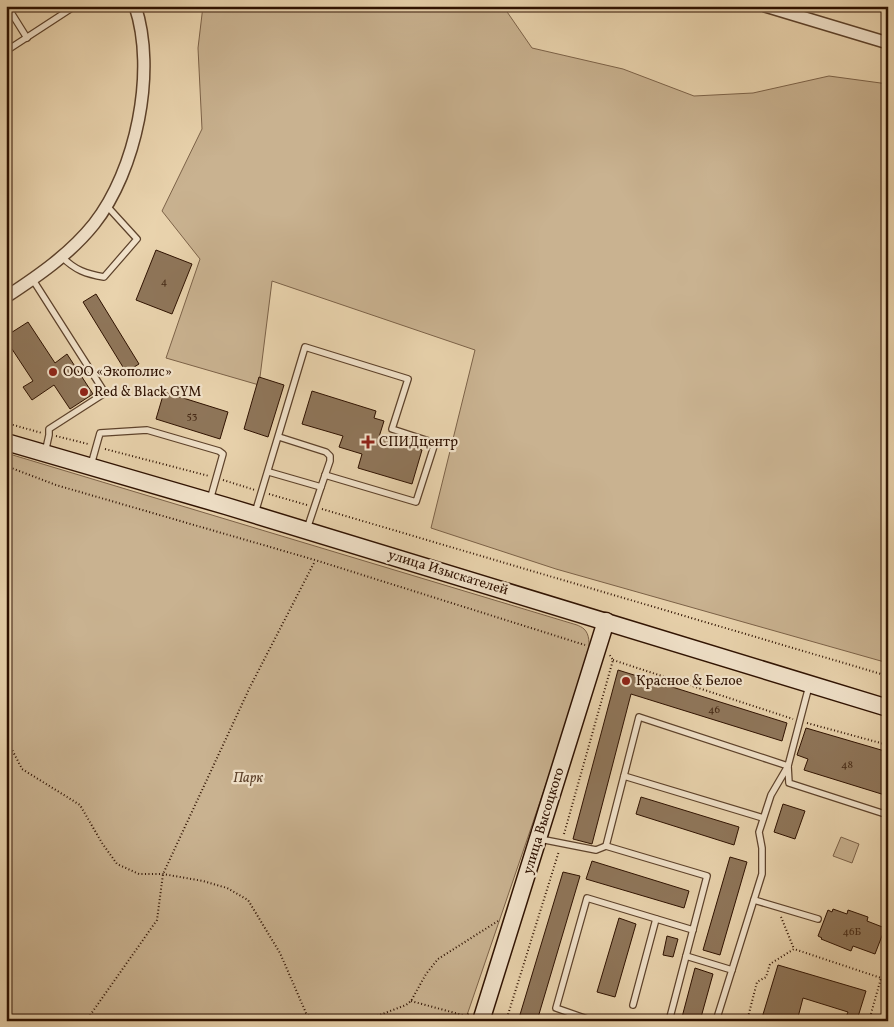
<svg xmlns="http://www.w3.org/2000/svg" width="894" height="1027" font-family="Vollkorn,serif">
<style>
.green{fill:#c9b290;stroke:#7c6248}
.building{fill:#8f765a;stroke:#2e1100}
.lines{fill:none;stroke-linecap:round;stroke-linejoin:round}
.lane-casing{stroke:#5d422b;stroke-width:8}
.street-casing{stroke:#5d422b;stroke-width:14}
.secondary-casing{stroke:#2e1100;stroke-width:19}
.path{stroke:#2e1100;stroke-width:2;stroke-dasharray:1 2.5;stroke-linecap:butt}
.lane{stroke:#f1e2ca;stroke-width:5.5}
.street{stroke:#f1e2ca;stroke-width:11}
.secondary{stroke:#f1e2ca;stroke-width:16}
.poi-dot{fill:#8f2418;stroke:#f1e2ca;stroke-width:2}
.labels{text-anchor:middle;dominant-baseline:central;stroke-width:4.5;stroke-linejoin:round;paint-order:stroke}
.number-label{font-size:11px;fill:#462a16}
.poi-label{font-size:14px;fill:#2e1100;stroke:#f1e2ca;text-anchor:start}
.street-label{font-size:14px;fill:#2e1100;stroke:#f1e2ca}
.park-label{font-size:14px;font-style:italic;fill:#5c412b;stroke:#f1e2ca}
</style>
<rect width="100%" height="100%" fill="#e9d3ad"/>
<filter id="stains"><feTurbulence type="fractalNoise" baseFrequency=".004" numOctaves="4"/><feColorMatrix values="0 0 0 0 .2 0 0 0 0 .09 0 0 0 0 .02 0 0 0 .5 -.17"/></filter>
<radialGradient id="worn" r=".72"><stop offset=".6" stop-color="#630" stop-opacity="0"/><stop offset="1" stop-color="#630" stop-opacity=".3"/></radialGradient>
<g class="green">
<polygon points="203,6 503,6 532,48 623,69 694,96 753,93 829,76 888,84 888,663 556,569 431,528 475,350 272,281 259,385 166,358 200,259 162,211 202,129 198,48"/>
<path d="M6,453L577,625C579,626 582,627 584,629C595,639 585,667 582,679L465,1021H6Z"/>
<polygon points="841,837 859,844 852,863 833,856"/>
</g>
<g class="building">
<polygon points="156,250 192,264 172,314 136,300"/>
<polygon points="96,294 139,364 126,372 83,302"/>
<polygon points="28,322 55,363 67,354 93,394 70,409 54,385 32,400 23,387 33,381 6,340 6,336"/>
<polygon points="259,377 284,385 268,437 244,429"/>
<polygon points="312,391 376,411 374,418 384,421 379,437 422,450 412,484 358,468 362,454 339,447 343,436 302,424"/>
<polygon points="164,392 228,412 220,439 156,419"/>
<polygon points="618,670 787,723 782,741 631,694 592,844 573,839"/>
<polygon points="806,728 888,752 888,796 804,770 808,759 797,755"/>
<polygon points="641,797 739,827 734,845 636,814"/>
<polygon points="783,804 805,811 795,839 774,832"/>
<polygon points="730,857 747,862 720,955 703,950"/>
<polygon points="592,861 689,891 684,908 586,879"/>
<polygon points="563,872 580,876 537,1021 529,1021 519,1018"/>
<polygon points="833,909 847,914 848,910 868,917 867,921 885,928 875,954 853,946 851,951 821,939 822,938 818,936 828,910 832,912"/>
<polygon points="619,918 636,924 615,997 597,992"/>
<polygon points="667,936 678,939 673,957 663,955"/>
<polygon points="778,965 866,991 857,1020 846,1017 848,1012 803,998 797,1021 761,1021"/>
<polygon points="695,968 713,974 700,1021 681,1021"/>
</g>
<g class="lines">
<defs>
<g id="lane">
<polyline points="7,6 27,38"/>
<polyline points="6,51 75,6"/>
<path d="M62,257C75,270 86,274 104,277L137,239L106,205"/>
<polyline points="33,280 105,393 49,429 49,435 45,453"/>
<polyline points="279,437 326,452 330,456 330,461 321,487"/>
<polyline points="91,465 100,433 147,430 219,451 223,454 210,500"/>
<polyline points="269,472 321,487 307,529"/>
<polyline points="255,513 305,347 408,379 392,429 435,443 416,502 325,475"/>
<polyline points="624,776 763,818"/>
<polyline points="540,839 596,850 606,846 707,876 669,1021"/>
<polyline points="606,846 639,717 788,766 809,686"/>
<polyline points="754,900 818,919"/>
<polyline points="686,956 732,970"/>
<polyline points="633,1005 656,919"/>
<polyline points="593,1021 556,1008 587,898 693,930"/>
<polyline points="716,1021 762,874 762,848 759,832 771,795 788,766 789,783 888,815"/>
</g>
<g id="street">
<polyline points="765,6 888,43"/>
<path d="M6,297C38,276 70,254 94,224C136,171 157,71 135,6"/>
</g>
<g id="secondary">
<polyline points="6,442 226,506 888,708"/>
<polyline points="481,1021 606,621"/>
</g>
</defs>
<use href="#lane" class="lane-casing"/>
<use href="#street" class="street-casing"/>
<use href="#secondary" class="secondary-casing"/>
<g class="path">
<polyline points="6,423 42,433"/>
<polyline points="56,436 88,444"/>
<polyline points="105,449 209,476"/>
<polyline points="6,466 56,485 315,560 585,645"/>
<polyline points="223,480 255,490"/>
<polyline points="269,494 307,505"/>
<polyline points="322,509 888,676"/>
<polyline points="613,660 793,719"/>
<polyline points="807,723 888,745"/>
<polyline points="6,738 22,769 80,805 102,843 117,864 139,874 163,874 203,881 227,888 248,900 280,953 306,1013 314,1021"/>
<polyline points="564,834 613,660 609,654"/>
<polyline points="781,917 794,949"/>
<polyline points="411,1001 466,1016 470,1012"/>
<polyline points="86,1021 157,920 163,874 250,687 315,561"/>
<polyline points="364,1021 406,1005 411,1001 426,974 438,959 498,921"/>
<polyline points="506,1021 559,851"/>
<polyline points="747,1021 757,982 766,977 770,964 794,949 881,978 869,1021"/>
</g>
<use href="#lane" class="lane"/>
<use href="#street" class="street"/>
<use href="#secondary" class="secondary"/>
</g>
<g class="poi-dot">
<circle cx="53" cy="372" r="5"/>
<circle cx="84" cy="392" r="5"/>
<path d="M365.5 434.5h5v5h5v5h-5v5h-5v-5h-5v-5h5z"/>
<circle cx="626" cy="681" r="5"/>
</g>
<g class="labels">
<g class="number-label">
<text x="164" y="282">4</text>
<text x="192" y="416">53</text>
<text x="714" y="710">46</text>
<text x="847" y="765">48</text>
<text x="852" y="932">46Б</text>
</g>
<g class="poi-label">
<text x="63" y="372">ООО «Экополис»</text>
<text x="94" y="392">Red &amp; Black GYM</text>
<text x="379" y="442">СПИДцентр</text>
<text x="636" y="681">Красное &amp; Белое</text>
</g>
<g class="street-label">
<text transform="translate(448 573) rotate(17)">улица Изыскателей</text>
<text transform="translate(544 821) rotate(-73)">улица Высоцкого</text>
</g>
<g class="park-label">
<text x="248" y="778">Парк</text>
</g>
</g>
<rect width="894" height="1027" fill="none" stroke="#e9d3ad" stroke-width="25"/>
<rect x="8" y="8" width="879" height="1012" fill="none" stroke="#2e1100" stroke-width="2.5"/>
<rect x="12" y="12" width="869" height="1002" fill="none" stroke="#2e1100"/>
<rect width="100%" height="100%" filter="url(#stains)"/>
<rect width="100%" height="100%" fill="url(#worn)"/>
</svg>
